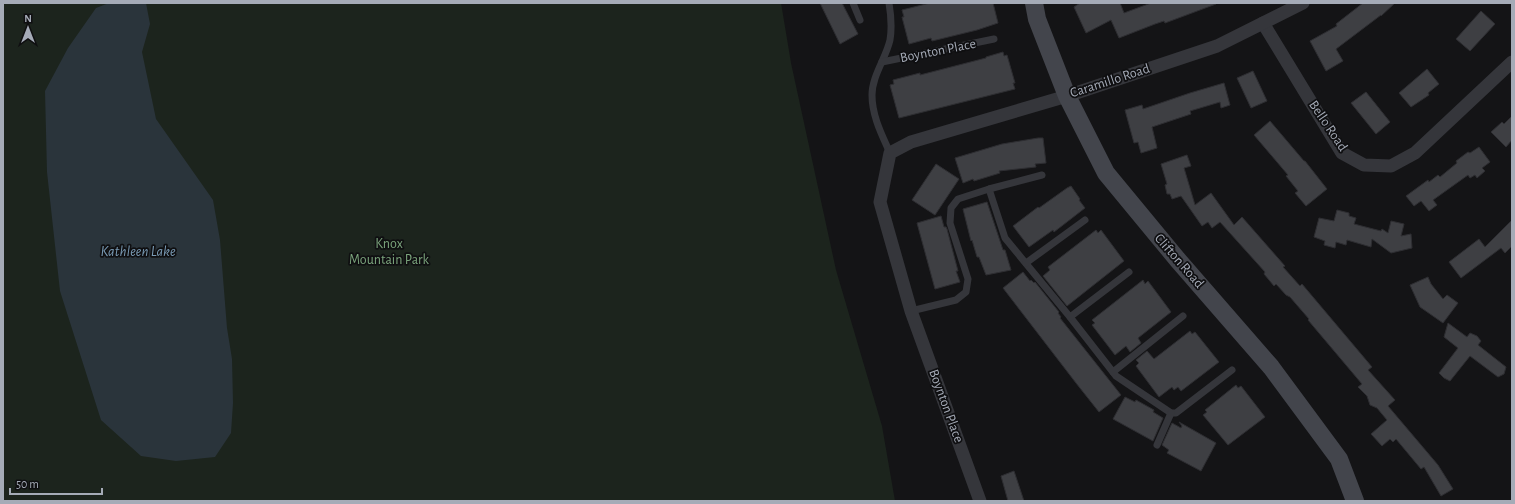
<svg xmlns="http://www.w3.org/2000/svg" width="1515" height="504" font-family="'Alegreya Sans',sans-serif">
<style>
.green{fill:#1c241d}
.water{fill:#2a343b}
.building{fill:#3e3f43;stroke:#2e2e32}
.lines{fill:none;stroke-linecap:round;stroke-linejoin:round}
.lane{stroke:#35363b;stroke-width:7}
.street{stroke:#35363b;stroke-width:13}
.secondary{stroke:#43454c;stroke-width:18}
.labels{text-anchor:middle;dominant-baseline:central;stroke-width:3.5;stroke-linejoin:round;paint-order:stroke}
.street-label{font-size:14px;fill:#a5abb7;stroke:#0f0f11}
.park-label{font-size:14px;fill:#7ba47c;stroke:#0f0f11}
.water-label{font-size:15px;font-style:italic;fill:#7a9bb5;stroke:#0f0f11}
</style>
<rect width="100%" height="100%" fill="#141416"/>
<polygon class="green" points="3,3 781,3 791,63 836,270 882,426 895,501 3,501"/>
<polygon class="water" points="109,3 146,3 150,24 142,52 156,119 213,200 220,240 227,328 232,359 233,403 231,433 215,457 176,461 141,456 101,420 60,291 47,172 45,91 68,48 96,8"/>
<g class="building">
<polygon points="820,3 842,3 858,34 840,44"/>
<polygon points="930,3 993,3 998,23 977,30 932,41 931,38 909,44 902,17 904,17 902,10"/>
<polygon points="1080,3 1120,3 1124,13 1151,3 1216,3 1216,4 1165,23 1164,21 1155,24 1119,38 1111,20 1086,33 1074,7"/>
<polygon points="1363,3 1395,3 1381,16 1381,15 1336,49 1343,61 1326,71 1310,41 1337,26 1336,24"/>
<polygon points="1481,11 1495,24 1470,51 1456,39"/>
<polygon points="1003,52 1004,56 1007,55 1015,83 1013,83 1015,89 899,118 890,85 894,84 893,80 920,73 920,75 986,58 986,57"/>
<polygon points="1427,69 1439,84 1428,93 1429,95 1411,107 1399,93"/>
<polygon points="1253,71 1267,101 1251,108 1237,78"/>
<polygon points="1224,83 1230,105 1221,108 1220,102 1190,111 1191,114 1152,127 1157,148 1141,153 1138,142 1134,143 1125,110 1142,105 1143,109 1190,93"/>
<polygon points="1366,92 1390,122 1376,134 1351,103"/>
<polygon points="1512,116 1512,140 1506,147 1491,132 1502,122 1504,124"/>
<polygon points="1270,121 1304,161 1305,161 1327,189 1306,206 1295,193 1298,191 1286,176 1288,175 1254,135"/>
<polygon points="1038,138 1043,138 1046,163 1035,164 1036,167 999,171 1000,173 974,181 973,179 963,183 955,158 1002,144"/>
<polygon points="1479,147 1490,162 1482,168 1485,171 1477,178 1475,175 1470,178 1468,175 1433,200 1437,205 1429,211 1421,201 1414,206 1406,196 1428,180 1429,182 1438,175 1440,177 1457,163 1456,161 1468,152 1470,153"/>
<polygon points="1187,155 1191,166 1184,168 1195,205 1211,193 1234,225 1242,217 1285,266 1283,267 1300,286 1302,284 1372,367 1368,370 1395,400 1388,406 1438,465 1453,489 1441,496 1424,467 1421,469 1396,439 1393,442 1390,439 1382,446 1371,434 1387,420 1377,408 1370,405 1367,396 1358,387 1362,384 1308,320 1309,319 1290,297 1286,295 1276,284 1274,286 1264,274 1265,272 1220,222 1212,228 1208,222 1202,226 1181,196 1172,199 1170,194 1167,194 1165,185 1167,184 1161,164"/>
<polygon points="936,164 959,179 935,215 912,200"/>
<polygon points="1071,186 1080,199 1079,200 1085,208 1054,232 1053,230 1029,247 1013,226 1038,207 1039,208 1067,188"/>
<polygon points="987,202 1003,250 1005,250 1011,270 986,275 979,257 977,257 972,240 971,241 963,209"/>
<polygon points="1337,210 1349,213 1349,216 1356,218 1354,224 1381,231 1382,229 1388,233 1391,221 1404,224 1401,236 1411,234 1412,248 1391,253 1372,239 1371,247 1347,240 1346,245 1336,242 1335,248 1324,245 1325,241 1314,237 1319,218 1334,221"/>
<polygon points="941,216 944,227 946,227 947,229 958,271 956,271 960,282 935,289 917,223"/>
<polygon points="1512,220 1512,246 1505,253 1501,248 1461,278 1449,262 1479,239 1485,247"/>
<polygon points="1096,230 1098,233 1101,230 1124,261 1067,306 1043,276 1050,270 1048,267"/>
<polygon points="1023,272 1030,281 1031,280 1034,283 1035,282 1059,312 1058,313 1061,317 1060,318 1121,395 1099,412 1076,383 1003,288"/>
<polygon points="1428,277 1431,284 1443,299 1447,295 1458,303 1443,323 1420,307 1410,285"/>
<polygon points="1143,280 1145,284 1148,281 1171,312 1138,338 1141,343 1130,352 1126,346 1115,355 1092,325 1095,323 1092,320"/>
<polygon points="1448,323 1467,337 1470,333 1477,336 1481,341 1478,345 1506,367 1504,374 1498,377 1470,356 1450,381 1444,378 1439,373 1458,348 1444,337"/>
<polygon points="1190,331 1192,334 1195,332 1219,362 1181,391 1178,387 1174,390 1172,387 1159,397 1136,366 1139,363 1136,360 1147,351 1154,359"/>
<polygon points="1236,385 1238,388 1241,386 1265,417 1228,445 1203,415 1207,412 1205,410"/>
<polygon points="1125,397 1135,402 1136,400 1154,410 1153,412 1163,418 1153,441 1113,419"/>
<polygon points="1179,422 1216,443 1201,471 1167,453 1169,450 1162,445 1172,423 1181,428 1182,426"/>
<polygon points="1014,471 1024,501 1008,501 1001,476"/>
</g>
<g class="lines">
<g class="lane">
<polyline points="853,3 860,20"/>
<path d="M889,3C891,15 892,28 890,40C886,58 872,76 872,95C872,116 882,135 890,153"/>
<polyline points="882,62 994,39"/>
<polyline points="989,189 1005,238 1070,317 1116,376 1171,413 1176,413 1232,370"/>
<polyline points="1026,263 1085,220"/>
<polyline points="911,311 956,300 966,292 968,279 950,223 951,208 958,199 989,189 1042,175"/>
<polyline points="1070,317 1129,272"/>
<polyline points="1113,372 1183,316"/>
<polyline points="1157,445 1171,413"/>
</g>
<g class="street">
<polyline points="1263,23 1342,153 1364,165 1391,166 1415,153 1512,62"/>
<polyline points="980,501 911,311 880,202 890,153 911,142 1067,96 1217,46 1303,3"/>
</g>
<polyline class="secondary" points="1034,3 1037,19 1067,96 1106,173 1177,259 1271,367 1339,459 1355,501"/>
</g>
<g class="labels">
<g class="street-label">
<text transform="translate(938 51) rotate(-11)">Boynton Place</text>
<text transform="translate(1110 81) rotate(-18)">Caramillo Road</text>
<text transform="translate(1328 126) rotate(56)">Bello Road</text>
<text transform="translate(1179 261) rotate(49)">Clifton Road</text>
<text transform="translate(946 406) rotate(70)">Boynton Place</text>
</g>
<g class="park-label">
<text x="389" y="244">Knox<tspan x="389" dy="16">Mountain Park</tspan></text>
</g>
<g class="water-label">
<text x="138" y="251">Kathleen Lake</text>
</g>
</g>
<rect width="1515" height="504" fill="none" stroke="#a5abb7" stroke-width="8"/>
<g transform="translate(28 28)" stroke="#0f0f11" stroke-width="3" paint-order="stroke">
<path d="M0-3L7 15L0 10L-7 15Z" fill="#a5abb7"/>
<text y="-6" font-size="11" font-weight="bold" text-anchor="middle" fill="#a5abb7">N</text>
</g>
<path d="M10 488v6h92v-6" fill="none" stroke="#a5abb7" stroke-width="2"/>
<text x="16" y="488" font-size="12" fill="#a5abb7" stroke="#0f0f11" stroke-width="3" paint-order="stroke">50 m</text>
</svg>
